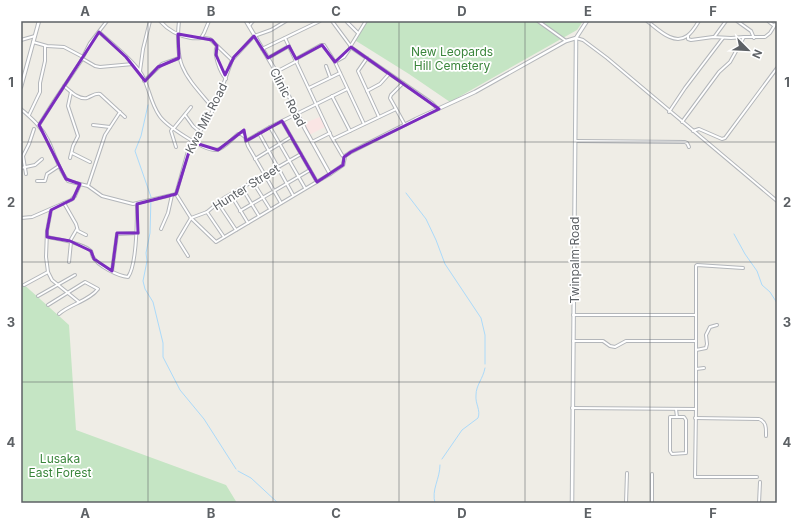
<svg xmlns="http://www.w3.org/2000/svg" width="798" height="524" font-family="Inter,sans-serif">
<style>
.medical{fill:#fae5e4}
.green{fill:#c5e5c4}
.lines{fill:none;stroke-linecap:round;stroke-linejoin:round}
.stream{stroke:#abdafa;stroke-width:1}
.minor-casing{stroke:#b3b6ba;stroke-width:4}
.tertiary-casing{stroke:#b3b6ba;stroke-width:4.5}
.secondary-casing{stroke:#b4b8bc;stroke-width:4.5}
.minor{stroke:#fff;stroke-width:2}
.tertiary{stroke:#fff;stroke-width:2.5}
.secondary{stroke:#fff;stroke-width:2.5}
.marked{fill:none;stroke:#7b2cbf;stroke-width:3;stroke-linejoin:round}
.grid{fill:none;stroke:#5d6165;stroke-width:1;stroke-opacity:0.55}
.labels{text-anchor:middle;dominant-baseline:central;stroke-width:3.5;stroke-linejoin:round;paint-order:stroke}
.park-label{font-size:12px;fill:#3b863c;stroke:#fff}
.street-label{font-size:12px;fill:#5d6165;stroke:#fff}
.neatline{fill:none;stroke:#5d6165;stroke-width:1.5}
.grid-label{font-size:13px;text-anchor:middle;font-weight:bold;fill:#5d6165}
</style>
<rect width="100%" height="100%" fill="#efede6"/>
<polygon class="medical" points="320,117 325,127 309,135 304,123"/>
<g class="green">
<polygon points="364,21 583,21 577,30 450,102 409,74 353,39"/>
<polygon points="21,282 69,325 76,430 226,485 237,503 21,503"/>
</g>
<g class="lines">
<g class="stream">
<polyline points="148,105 141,136 135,151 151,197 150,233 146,253 147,261 143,281 145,289 153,302 163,343 163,357 180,390 204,419 236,469"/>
<polyline points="406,193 426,219 436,240 445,264 481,318 485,335 485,364"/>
<polyline points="734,234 745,254 757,271 762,285 770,292 777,303"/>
<path d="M442,459L462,430L478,418C481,410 475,404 476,395C476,385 483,379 485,368"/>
<polyline points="238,471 251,478 278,503"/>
<path d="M435,503C431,490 440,479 440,465"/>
</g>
<defs>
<g id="minor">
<path d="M160,21C168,30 178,36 191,38C197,39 203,37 210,39L232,60"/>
<path d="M179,21C174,67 185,75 213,108"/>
<polyline points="286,21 271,30 254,36 232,60 222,88 211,114 188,151 176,194 191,218 216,242 330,174"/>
<polyline points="332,21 352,48 432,103 438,109"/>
<polyline points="538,21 566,41"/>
<path d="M647,21C657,28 673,46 687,36C692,33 696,26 699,21"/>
<polyline points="737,21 751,31 754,38"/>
<polyline points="768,21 773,25 777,24"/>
<polyline points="347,22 358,33"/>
<polyline points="249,26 253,21"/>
<path d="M99,32C111,43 132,59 141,73C149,86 150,102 159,115C165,125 204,151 216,150C224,149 232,139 238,134H241L245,137L248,146L281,203"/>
<polyline points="688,36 688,39 691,40 713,37 731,38 744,37 765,37 770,33 775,25"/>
<polyline points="715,36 726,21"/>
<polyline points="201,38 204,33 209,21"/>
<polyline points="285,38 331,136 342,155 344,157"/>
<polyline points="576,38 583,40 607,58 777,201"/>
<polyline points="21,40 35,36"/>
<polyline points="33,42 47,46 64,47 83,57"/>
<path d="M217,46C213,54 220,72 226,79"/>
<polyline points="350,47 366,21"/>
<polyline points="262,49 320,21"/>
<polyline points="268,58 289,46"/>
<polyline points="367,58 358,71 379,117"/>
<polyline points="83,59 95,66 100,67 133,64"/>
<polyline points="296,59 321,45 324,45 335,62 364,124"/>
<polyline points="335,62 344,57 351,47"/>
<polyline points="326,66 330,77"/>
<polyline points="140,71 143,49 150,21"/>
<polyline points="276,72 297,61"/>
<polyline points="144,81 162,64 179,58"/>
<polyline points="403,83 391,95 390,98 405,125"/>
<path d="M64,86C70,91 79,100 87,98C92,96 95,93 100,94L125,117"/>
<polyline points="309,88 340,73"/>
<polyline points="367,91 380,84 389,74"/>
<polyline points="332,96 350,131"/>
<path d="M21,109C32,119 42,127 48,140C55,154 58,169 68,181L88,186L102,196L133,204L176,194"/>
<polyline points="669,112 685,88 723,38"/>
<polyline points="29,115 40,92 40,83 45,61 45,46"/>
<polyline points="185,115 193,126 200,132"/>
<polyline points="282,121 317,182"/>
<polyline points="682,122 719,72 730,62 744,37"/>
<polyline points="39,125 54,101 81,61 90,43 107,21"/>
<polyline points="93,125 110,127"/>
<polyline points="270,127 305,188"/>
<polyline points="173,128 171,131 176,147"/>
<polyline points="174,128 191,107"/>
<polyline points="693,131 699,129 722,139 725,138 777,68"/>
<polyline points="259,133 293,195"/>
<polyline points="333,139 396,109"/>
<polyline points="246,141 270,127 347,89"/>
<polyline points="575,141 685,142 687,143 689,147"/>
<polyline points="312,142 330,133"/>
<polyline points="72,153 90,162"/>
<polyline points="70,158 73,146 78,136 68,106 71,92"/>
<polyline points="255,159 291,137"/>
<polyline points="21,168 35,165 42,159"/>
<polyline points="26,174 23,156 29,144 34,129"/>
<polyline points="37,181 45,181 47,174 59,166"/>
<polyline points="253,182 270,209"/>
<polyline points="88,186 105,135 120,112"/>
<polyline points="242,188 259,216"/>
<polyline points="231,195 248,223"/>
<polyline points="64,203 76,224 78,231 86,235"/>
<polyline points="218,203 236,230"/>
<polyline points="51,210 47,231 46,257 48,272 52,280 79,302"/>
<polyline points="240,211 310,170"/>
<polyline points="207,212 224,237"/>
<polyline points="21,218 32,217 71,200 75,196 80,184"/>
<polyline points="161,229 168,213 172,195"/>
<path d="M47,237C57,239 84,243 91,251C92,253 92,256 93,257C98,266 118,276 128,277C137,265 137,219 137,204"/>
<polyline points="70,241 77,229"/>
<polyline points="188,256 178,240 191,218 207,212 224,198 301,154"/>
<polyline points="69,262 71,242"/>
<polyline points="112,271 117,234 138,233"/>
<polyline points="24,285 48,272"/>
<polyline points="38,296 75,275"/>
<path d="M48,305L85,282L98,289C89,301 70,304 59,314"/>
<polyline points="573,315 695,315"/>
<polyline points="573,341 603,341 610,346 615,347 626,341 695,341"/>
<polyline points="696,350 706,348 707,344 706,335 710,327 717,325"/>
<polyline points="696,369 704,368"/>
<polyline points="572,408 696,409 696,266 697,265 743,268"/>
<polyline points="676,409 677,417 670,417 670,451 672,454 686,453 686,420 684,417 677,417"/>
<polyline points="696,409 695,477 757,477"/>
<path d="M695,418L759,419C767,422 766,429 766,436"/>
<polyline points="652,474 652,503"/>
<polyline points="626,503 627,473"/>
<polyline points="759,503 760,482"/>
</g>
<g id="tertiary">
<polyline points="246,21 281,80 305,129 330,174 343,165 345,156 351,152 416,119 475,92 566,41 576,38"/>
<polyline points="21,87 39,21"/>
</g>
<polyline id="secondary" points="572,503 576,46 576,38 587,21"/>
</defs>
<use href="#minor" class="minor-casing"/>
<use href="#tertiary" class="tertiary-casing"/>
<use href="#secondary" class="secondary-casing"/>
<use href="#minor" class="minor"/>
<use href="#tertiary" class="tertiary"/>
<use href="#secondary" class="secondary"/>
</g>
<path class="marked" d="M99,32L126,57L145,81L158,67L179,58L178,34L212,40L217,46L216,55L225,75L234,57L254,36L268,58L289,46L296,59L322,45L335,62L351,47L439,109L351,152L344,157L343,165L317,182L282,121L246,141L244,130L218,150L192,142L176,194L137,204L138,233H117L112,271L94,259L91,251L70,241L47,237V231L51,210L73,199L80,184L66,179L39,125Z"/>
<path class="grid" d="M148,21V503M273,21V503M399,21V503M525,21V503M650,21V503M21,142H777M21,262H777M21,382H777"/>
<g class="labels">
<g class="park-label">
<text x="452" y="51">New Leopards<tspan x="452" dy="14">Hill Cemetery</tspan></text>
<text x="60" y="458">Lusaka<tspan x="60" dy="14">East Forest</tspan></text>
</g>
<g class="street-label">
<text transform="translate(288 97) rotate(63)">Clinic Road</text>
<text transform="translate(206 118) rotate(-63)">Kwa Mit Road</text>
<text transform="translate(246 187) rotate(-32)">Hunter Street</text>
<text transform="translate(574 260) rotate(-90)">Twinpalm Road</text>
</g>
</g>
<rect width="798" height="524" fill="none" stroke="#ffffff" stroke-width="44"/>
<g transform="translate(748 50) rotate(114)" stroke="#ffffff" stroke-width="3" paint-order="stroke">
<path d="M0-3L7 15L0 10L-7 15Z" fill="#5d6165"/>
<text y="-6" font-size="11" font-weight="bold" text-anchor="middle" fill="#5d6165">N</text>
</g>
<rect x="22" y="22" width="754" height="480" class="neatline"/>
<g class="grid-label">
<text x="85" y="16">A</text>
<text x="211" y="16">B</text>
<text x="336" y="16">C</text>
<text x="462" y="16">D</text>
<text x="588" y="16">E</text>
<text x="713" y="16">F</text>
<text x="11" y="87">1</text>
<text x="787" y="87">1</text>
<text x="11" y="207">2</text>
<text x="787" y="207">2</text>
<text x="11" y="327">3</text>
<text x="787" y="327">3</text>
<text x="11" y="447">4</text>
<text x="787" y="447">4</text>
<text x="85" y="518">A</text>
<text x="211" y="518">B</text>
<text x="336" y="518">C</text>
<text x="462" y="518">D</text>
<text x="588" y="518">E</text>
<text x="713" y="518">F</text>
</g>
</svg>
